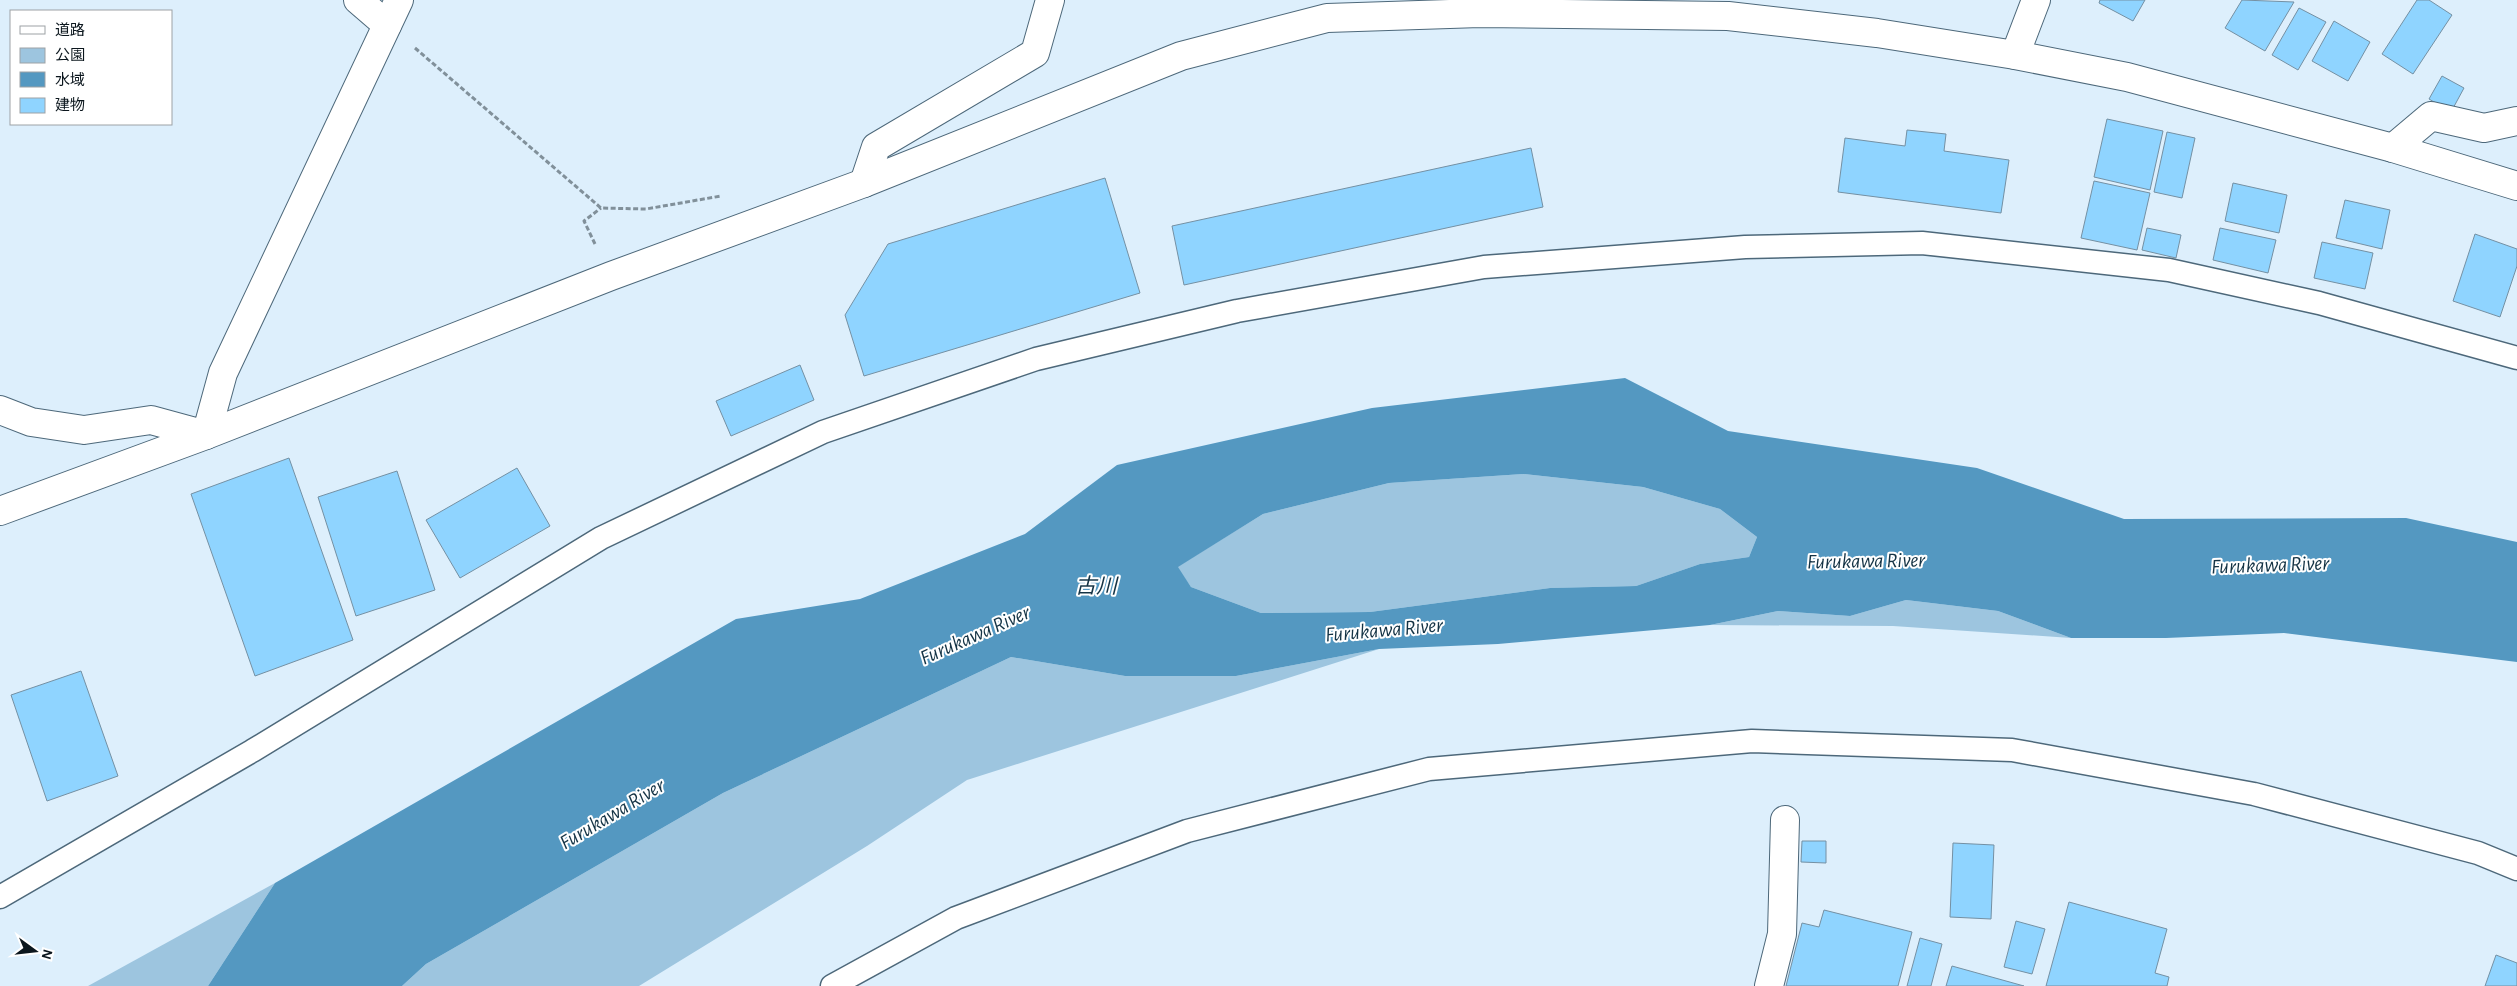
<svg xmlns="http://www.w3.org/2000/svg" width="2517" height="986" font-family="'Alegreya Sans','Noto Sans JP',sans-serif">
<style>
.green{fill:#9dc5df}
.water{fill:#5498c1;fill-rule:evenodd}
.building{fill:#8fd4ff;stroke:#7490a3}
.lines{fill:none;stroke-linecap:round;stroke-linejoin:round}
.lane-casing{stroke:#4d687a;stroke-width:25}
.street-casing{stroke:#4d687a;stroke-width:30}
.secondary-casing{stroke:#4d687a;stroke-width:30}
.path{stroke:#81909a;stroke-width:3;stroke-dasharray:5 2.5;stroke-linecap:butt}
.lane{stroke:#fff;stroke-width:22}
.street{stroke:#fff;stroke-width:28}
.secondary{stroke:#fff;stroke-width:28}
.labels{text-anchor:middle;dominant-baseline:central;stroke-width:4;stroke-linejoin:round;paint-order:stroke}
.water-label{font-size:21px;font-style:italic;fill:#143345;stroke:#fff}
</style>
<rect width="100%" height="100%" fill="#ddeffc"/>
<g class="green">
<polygon points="1523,474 1643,487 1720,509 1757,537 1749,557 1700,564 1636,586 1550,588 1370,612 1261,613 1191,587 1177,567 1263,514 1389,483"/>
<polygon points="1906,600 1998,611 2071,638 1893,626 1710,625 1778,611 1850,616"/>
<polygon points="1379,649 967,780 867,846 639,986 402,986 426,964 723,793 1011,657 1125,676 1236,676"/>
<polygon points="275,883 208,986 88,986"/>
</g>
<path class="water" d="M1625,378L1728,431L1977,468L2124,519L2406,518L2517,542V662L2284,633L2166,638H2071L1998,611L1906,600L1850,616L1778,611L1710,625L1498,644L1379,649L1236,676H1125L1011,657L723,793L426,964L402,986H208L275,883L736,619L860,599L1025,534L1117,465L1372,408ZM1523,474L1643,487L1720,509L1757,537L1749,557L1700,564L1636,586L1550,588L1370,612L1261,613L1191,587L1178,567L1263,514L1389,483Z"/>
<g class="building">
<polygon points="2100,0 2145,0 2133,21 2099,3"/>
<polygon points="2242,0 2294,2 2265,51 2225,28"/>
<polygon points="2417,0 2429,0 2452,15 2413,74 2382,54"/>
<polygon points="2299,8 2326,22 2298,70 2272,55"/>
<polygon points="2334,21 2370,42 2348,81 2312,61"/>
<polygon points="2442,76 2464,88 2451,112 2429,99"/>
<polygon points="2107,119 2163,131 2150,190 2094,177"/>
<polygon points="1907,130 1946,134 1944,151 2009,160 2001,213 1838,192 1845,138 1905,146"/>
<polygon points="2167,132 2195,138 2182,198 2154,192"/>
<polygon points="1531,148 1543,207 1184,285 1172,226"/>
<polygon points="1105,178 1140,293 864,376 845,315 888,244"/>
<polygon points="2094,181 2150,193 2137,250 2081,238"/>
<polygon points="2233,183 2287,195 2279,233 2225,221"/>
<polygon points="2345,200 2390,210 2382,249 2336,238"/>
<polygon points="2147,228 2181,235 2176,258 2142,250"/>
<polygon points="2220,228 2276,240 2268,273 2213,260"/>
<polygon points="2475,234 2517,249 2517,266 2500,317 2453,301"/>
<polygon points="2322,242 2373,253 2365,289 2314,278"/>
<polygon points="800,365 814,400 731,436 716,401"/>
<polygon points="289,458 353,640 255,676 191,494"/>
<polygon points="517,468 550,526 460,578 426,520"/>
<polygon points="397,471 435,590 356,616 318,497"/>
<polygon points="81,671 118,776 47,801 11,695"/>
<polygon points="1802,841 1826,841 1826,863 1801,862"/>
<polygon points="1953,843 1994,845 1991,919 1950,917"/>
<polygon points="2069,902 2167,929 2155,973 2169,977 2167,986 2046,986"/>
<polygon points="1824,910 1912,932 1898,986 1786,986 1802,923 1819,927"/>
<polygon points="2016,921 2045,929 2032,974 2004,967"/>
<polygon points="1920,938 1942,944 1931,986 1907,986"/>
<polygon points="2496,955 2517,963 2517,986 2485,986"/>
<polygon points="1952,966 2024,986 1946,986"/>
</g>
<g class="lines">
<defs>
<g id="lane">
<polyline points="0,897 252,751 601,538 823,432 1036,359 1237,311 1484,267 1745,247 1922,243 2169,270 2319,303 2517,358"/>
<polyline points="832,986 956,918 1187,831 1429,769 1752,741 2012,750 2254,794 2478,853 2517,869"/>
</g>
<g id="street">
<polyline points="358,0 387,25"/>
<polyline points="2393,148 2431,116 2484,128 2517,121"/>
<polyline points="864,183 876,147 1035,53 1050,0"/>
<polyline points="0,410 31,422 84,430 151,420 206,435 223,373 399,0"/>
<polyline points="0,511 206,435 611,276 864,183 1181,56 1327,18 1480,13 1728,16 1877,33 2015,55 2127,77 2393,148 2517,186"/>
<polyline points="1769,986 1782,934 1785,820"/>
</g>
<polyline id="secondary" points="2015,55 2036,0"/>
</defs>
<use href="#lane" class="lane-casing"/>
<use href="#street" class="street-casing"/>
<use href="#secondary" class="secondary-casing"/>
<g class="path">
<polyline points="415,48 601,208 646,209 721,196"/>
<polyline points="595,244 584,221 601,208"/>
</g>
<use href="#lane" class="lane"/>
<use href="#street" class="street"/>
<use href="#secondary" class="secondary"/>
</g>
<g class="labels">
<g class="water-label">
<text transform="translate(1866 561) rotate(-1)">Furukawa River</text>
<text transform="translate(2270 565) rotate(-2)">Furukawa River</text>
<text x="1096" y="586">古川</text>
<text transform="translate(1384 630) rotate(-5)">Furukawa River</text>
<text transform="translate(975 635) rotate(-24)">Furukawa River</text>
<text transform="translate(612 814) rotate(-31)">Furukawa River</text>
</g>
</g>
<rect x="10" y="10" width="162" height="115" fill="#ffffff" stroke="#9da2a5"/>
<rect x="20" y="26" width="25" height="8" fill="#ffffff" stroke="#9da2a5"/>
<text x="55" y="35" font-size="15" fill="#0b161d">道路</text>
<rect x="20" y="48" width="25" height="15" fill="#9dc5df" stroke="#9da2a5"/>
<text x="55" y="60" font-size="15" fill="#0b161d">公園</text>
<rect x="20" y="72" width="25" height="15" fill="#5498c1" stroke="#9da2a5"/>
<text x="55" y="85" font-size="15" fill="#0b161d">水域</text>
<rect x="20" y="98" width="25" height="15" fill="#8fd4ff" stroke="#9da2a5"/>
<text x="55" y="110" font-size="15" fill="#0b161d">建物</text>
<g transform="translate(35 951) rotate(105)" stroke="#ffffff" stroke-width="4" paint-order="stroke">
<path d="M0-4L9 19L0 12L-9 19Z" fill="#0b161d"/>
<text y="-8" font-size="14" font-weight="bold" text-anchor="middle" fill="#0b161d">N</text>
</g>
</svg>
